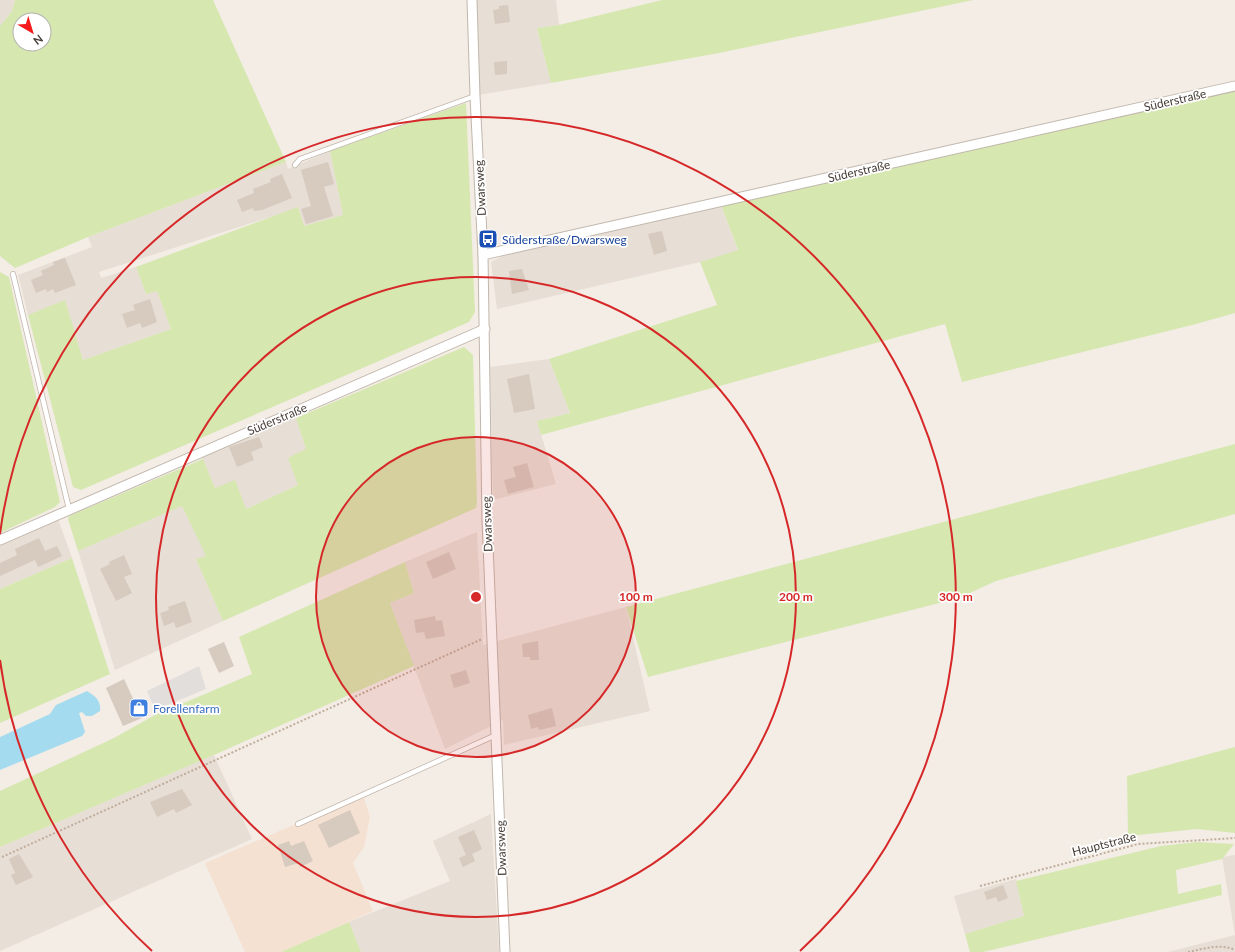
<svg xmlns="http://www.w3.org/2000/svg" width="1235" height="952" font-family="Lato,sans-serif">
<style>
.residential{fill:#e7ded5}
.commercial{fill:#f5e1d2}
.green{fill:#d6e7b0;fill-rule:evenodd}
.parking{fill:#e1dedb}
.water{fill:#a4dbef}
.building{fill:#d7cabf}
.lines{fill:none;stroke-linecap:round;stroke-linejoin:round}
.lane-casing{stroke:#c1b7ac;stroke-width:6}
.street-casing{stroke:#c1b7ac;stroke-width:11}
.path{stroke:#c0ad9b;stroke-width:2;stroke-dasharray:2 2;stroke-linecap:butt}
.lane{stroke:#fff;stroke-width:4.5}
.street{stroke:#fff;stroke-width:9}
.ring{fill:none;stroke:#d62828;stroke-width:2}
.labels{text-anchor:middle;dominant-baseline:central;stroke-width:3.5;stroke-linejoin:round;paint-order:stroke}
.street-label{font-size:12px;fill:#463d36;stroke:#fff}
.transit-label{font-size:12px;fill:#164399;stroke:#fff;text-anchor:start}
.shop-label{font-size:12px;fill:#366cbe;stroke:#fff;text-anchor:start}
.centre{fill:#d62828;stroke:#fff;stroke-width:2}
.ring-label{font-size:12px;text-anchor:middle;font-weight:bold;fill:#d62828;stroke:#fff;stroke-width:3.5;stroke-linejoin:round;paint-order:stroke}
</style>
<rect width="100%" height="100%" fill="#f3ede6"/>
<g class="residential">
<polygon points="0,0 15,0 12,11 0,26"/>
<polygon points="476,0 556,0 559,25 537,28 551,83 478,95"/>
<polygon points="330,151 343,215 304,226 298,208 99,272 101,278 136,267 146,294 157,291 171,329 83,360 65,301 28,315 18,275 92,247 88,237 286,162 288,169"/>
<polygon points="721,205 738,251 700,262 497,309 491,262 503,256"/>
<polygon points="549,359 570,413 537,421 556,484 493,500 490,367"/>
<polygon points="295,414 306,449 298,485 246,509 215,488 201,455"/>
<polygon points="182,506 207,556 196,559 223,621 115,670 78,551"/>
<polygon points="58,519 72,558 0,589 0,544"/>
<polygon points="477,532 483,645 626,607 650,711 504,745 503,720 445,749 390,603 414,593 405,562"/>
<polygon points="214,755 252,839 0,951 0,847"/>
<polygon points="491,814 499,952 361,952 349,922 450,881 433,841"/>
<polygon points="1235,855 1235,952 1168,952 1235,935 1222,857"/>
<polygon points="1016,879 1024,916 965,934 954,896"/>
</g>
<polygon class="commercial" points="363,795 370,817 364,847 353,863 373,911 281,952 245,952 205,863"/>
<g class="green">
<path d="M15,0H213L286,162L88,237L15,268L0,256V26L12,11ZM20,20H44V44H20Z"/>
<polygon points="662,0 973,0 719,53 551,83 537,28 559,25"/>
<polygon points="1235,90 1235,313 1196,324 962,382 945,324 541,435 537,421 570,413 549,359 717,305 700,262 738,250 721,205"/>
<polygon points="466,103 475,312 469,322 81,490 73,487 28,315 65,300 83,360 171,329 157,291 146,294 136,267 298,207 304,226 343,215 330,151"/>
<polygon points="0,272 9,277 60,502 55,507 0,533"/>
<polygon points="464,347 473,355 477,501 476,508 223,621 196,559 206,556 182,506 78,551 68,519 69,516 203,459 215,488 235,480 246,509 298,485 288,458 306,449 296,418"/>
<polygon points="1235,444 1235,514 996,581 959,598 648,677 626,607"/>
<polygon points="72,558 110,674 0,723 0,589"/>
<polygon points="405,562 414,593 390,603 414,666 214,755 0,847 0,791 114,738 153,716 252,674 239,637"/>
<polygon points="1235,747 1235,833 1197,829 1128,836 1127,776"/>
<polygon points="1197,842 1234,844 1222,859 1176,870 1178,894 1221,884 1222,895 983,952 970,952 965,934 1024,916 1016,881 1161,846"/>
<polygon points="349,922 361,952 281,952"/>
</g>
<polygon class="parking" points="199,666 206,689 155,710 147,691"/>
<path class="water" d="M87,691C96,697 101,700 100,711L92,716H86L82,712L79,713L85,732L82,736L0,770V737L50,714L56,705Z"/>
<g class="building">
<polygon points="508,5 510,22 495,24 493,10 499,9 499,6"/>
<polygon points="507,61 507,74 495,75 494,62"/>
<polygon points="328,162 334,184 324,187 333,216 306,224 301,209 311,206 301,170"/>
<polygon points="282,174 292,198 262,210 254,211 253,208 242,212 237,200 254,193 253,189 271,182 270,179"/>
<polygon points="662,231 667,251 654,255 648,234"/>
<polygon points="65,258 76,285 55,293 53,289 47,292 46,289 36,293 31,280 43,275 41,271 54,265 53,262"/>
<polygon points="522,269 529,290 512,294 509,271"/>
<polygon points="150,299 157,322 142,328 140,323 127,328 122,314 135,310 133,305"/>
<polygon points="529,374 535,409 514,413 507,379"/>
<polygon points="259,437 263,447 251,452 254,460 237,467 229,447"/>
<polygon points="527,463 534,487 508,494 504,480 516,477 513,467"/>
<polygon points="39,538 45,551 57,546 62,556 38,567 35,560 0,576 0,563 17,555 15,549"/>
<polygon points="449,552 456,569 433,579 426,562"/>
<polygon points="124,555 132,574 124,577 132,593 116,601 100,569 110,564 109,562"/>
<polygon points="185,601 192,622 176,628 174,622 164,626 160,613 169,610 168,607"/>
<polygon points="435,616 436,621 442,620 445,636 426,639 424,632 416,633 414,620"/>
<polygon points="538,641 539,660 530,660 530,657 523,657 522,644"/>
<polygon points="224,642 234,666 219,673 208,649"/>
<polygon points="466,670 470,683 454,688 450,675"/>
<polygon points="124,679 142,718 123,726 106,688"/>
<polygon points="552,708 556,726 539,730 538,727 531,729 528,715"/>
<polygon points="182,789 192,805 176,813 174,809 157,817 150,802"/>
<polygon points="350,810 360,833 329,848 318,825"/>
<polygon points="474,830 482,849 472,854 475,861 463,867 459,858 466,855 458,837"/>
<polygon points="289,841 291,846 304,841 313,861 300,867 299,863 285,867 278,845"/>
<polygon points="19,854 33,877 16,885 11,875 15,873 9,859"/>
<polygon points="1003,885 1008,898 998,902 996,897 987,900 984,892"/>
</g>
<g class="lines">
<defs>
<g id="lane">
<polyline points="295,165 300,159 475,96"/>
<polyline points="13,274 69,509"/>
<polyline points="298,824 496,735"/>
</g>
<g id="street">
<polyline points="472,0 475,96 483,255 487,521 505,952"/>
<polyline points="483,255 1235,86"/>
<polyline points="0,540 485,329"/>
</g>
</defs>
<use href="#lane" class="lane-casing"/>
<use href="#street" class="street-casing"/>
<g class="path">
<polyline points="2,857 482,639"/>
<polyline points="980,886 1138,844 1235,838"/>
<path d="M1188,952C1204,949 1220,943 1235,950"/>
</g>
<use href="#lane" class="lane"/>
<use href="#street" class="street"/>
</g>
<circle cx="476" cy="597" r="160" fill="#d62828" fill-opacity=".12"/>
<g class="ring">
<circle cx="476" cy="597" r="160"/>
<circle cx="476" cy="597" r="320"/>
<path d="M152 951A480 480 0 0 1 0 660M0 534A480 480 0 1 1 800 951"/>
</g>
<defs>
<symbol id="bus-square" viewBox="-11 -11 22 22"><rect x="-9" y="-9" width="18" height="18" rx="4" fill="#1a4fb4" stroke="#fff"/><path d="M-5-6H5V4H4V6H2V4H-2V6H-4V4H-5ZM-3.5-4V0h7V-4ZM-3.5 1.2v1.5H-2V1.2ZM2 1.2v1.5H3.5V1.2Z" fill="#fff"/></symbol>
<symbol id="shop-square" viewBox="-11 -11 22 22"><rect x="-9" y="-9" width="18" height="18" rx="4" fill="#3f7fe0" stroke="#fff"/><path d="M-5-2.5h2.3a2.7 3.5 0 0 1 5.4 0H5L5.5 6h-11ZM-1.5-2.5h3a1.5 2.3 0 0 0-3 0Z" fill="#fff"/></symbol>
</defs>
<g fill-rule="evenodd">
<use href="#bus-square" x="477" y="228" width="22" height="22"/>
<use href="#shop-square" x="128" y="697" width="22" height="22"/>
</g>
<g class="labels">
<g class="street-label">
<text transform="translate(1175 100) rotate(-13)">Süderstraße</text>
<text transform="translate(859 171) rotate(-13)">Süderstraße</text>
<text transform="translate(480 188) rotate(-93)">Dwarsweg</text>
<text transform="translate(277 419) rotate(-23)">Süderstraße</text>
<text transform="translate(487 524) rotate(-92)">Dwarsweg</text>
<text transform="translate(1104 844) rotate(-14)">Hauptstraße</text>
<text transform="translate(501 848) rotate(-92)">Dwarsweg</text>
</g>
<g class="transit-label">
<text x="502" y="239">Süderstraße/Dwarsweg</text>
</g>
<g class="shop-label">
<text x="153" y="708">Forellenfarm</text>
</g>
</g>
<circle cx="476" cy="597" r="6" class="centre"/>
<g class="ring-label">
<text x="636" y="601">100 m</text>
<text x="796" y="601">200 m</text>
<text x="956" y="601">300 m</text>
</g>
<g transform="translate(32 32) rotate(142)"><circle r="19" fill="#ffffff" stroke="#b5b1af"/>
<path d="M0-3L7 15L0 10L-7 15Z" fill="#f61b1a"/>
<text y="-6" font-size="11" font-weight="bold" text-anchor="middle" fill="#463d36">N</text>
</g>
</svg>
